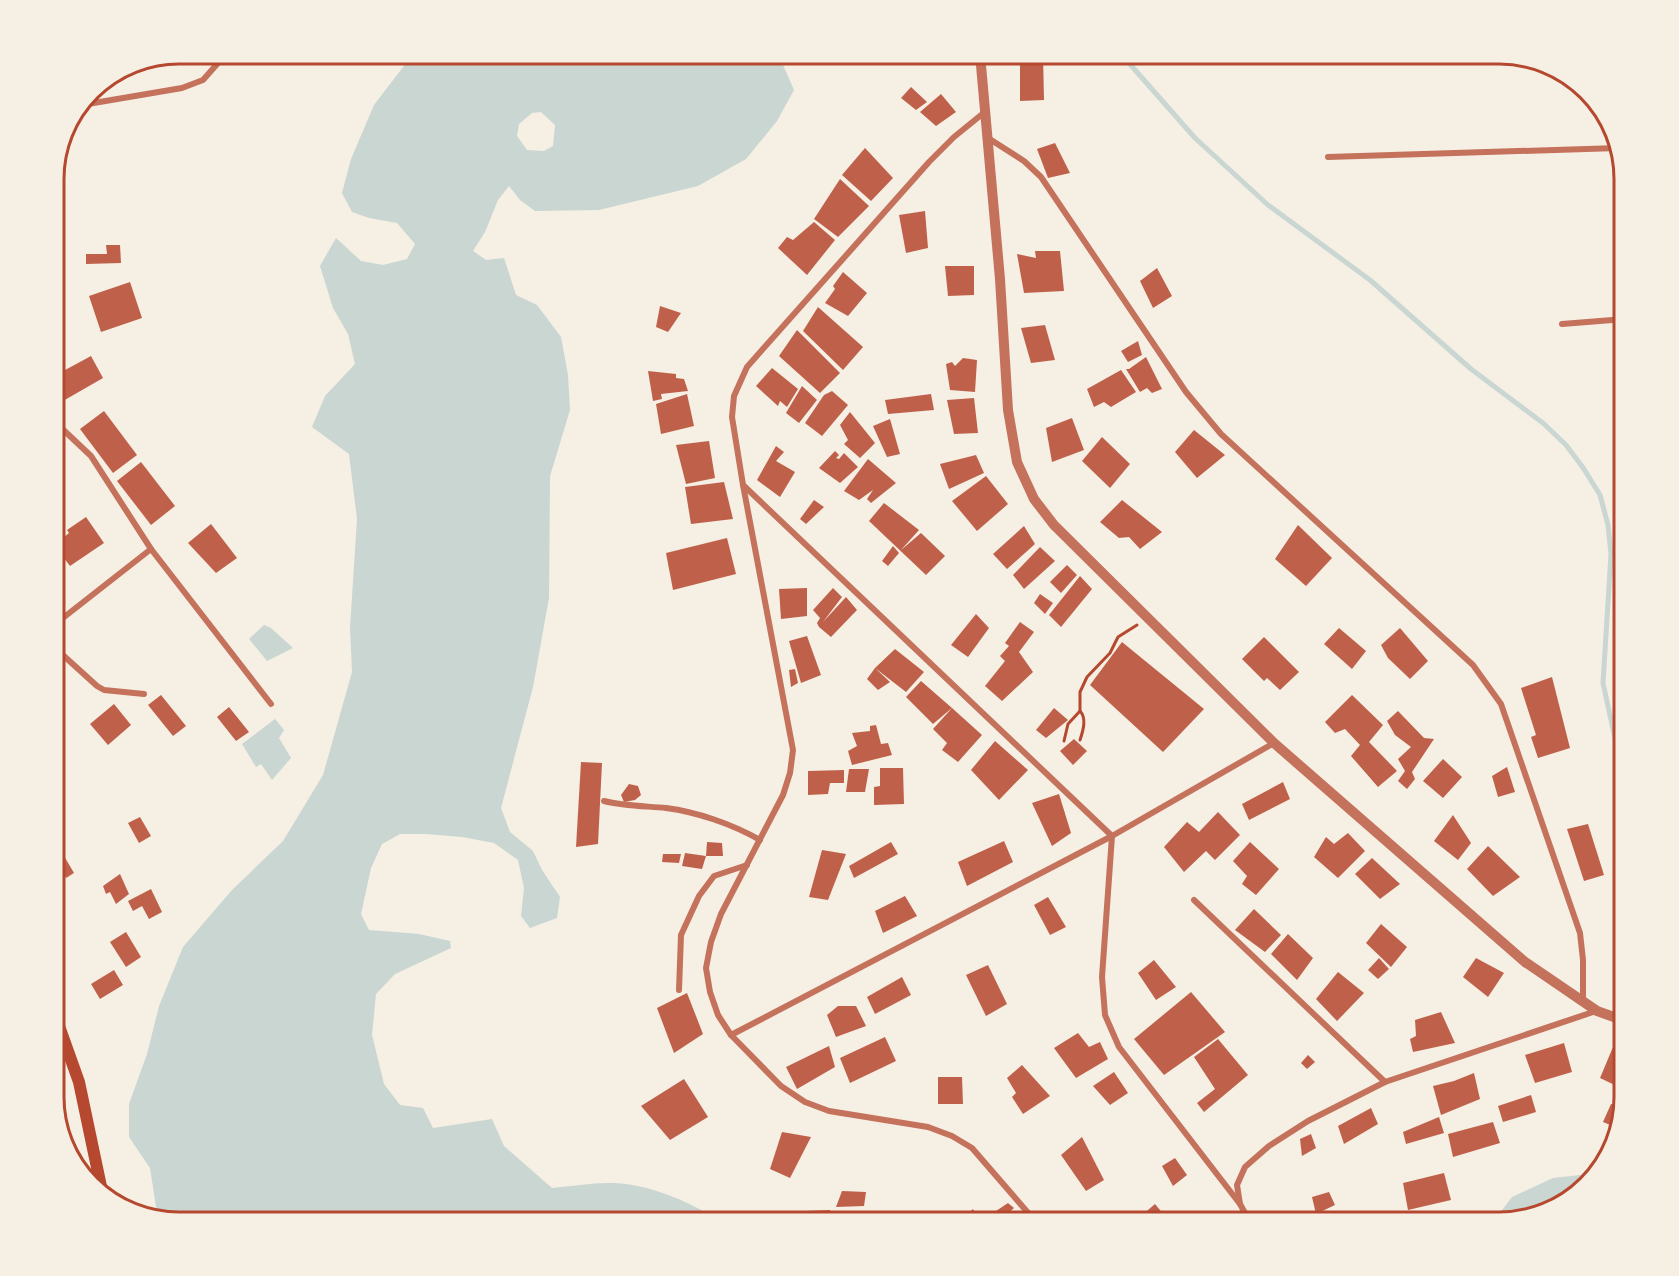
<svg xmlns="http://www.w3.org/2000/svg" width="1679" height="1276" font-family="'IBM Plex Sans',sans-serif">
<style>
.water{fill:#c9d6d2;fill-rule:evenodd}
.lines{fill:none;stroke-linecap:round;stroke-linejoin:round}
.stream{stroke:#c9d6d2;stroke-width:5}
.building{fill:#bf614a}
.path{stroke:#b5482f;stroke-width:3}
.minor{stroke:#c5725c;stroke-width:6}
.tertiary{stroke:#c5725c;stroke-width:10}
.secondary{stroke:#b5482f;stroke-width:12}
.rim{fill:none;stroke:#b5482f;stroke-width:3}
</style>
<rect width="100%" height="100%" fill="#f6efe4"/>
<g class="water">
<path d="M413,54H781L780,58L794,90L777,121L746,159L698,186L599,210L535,211L520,200L509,186L498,200L485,232L473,251L486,260L504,258L516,295L537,305L561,337L568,375L570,410L550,476L549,598L533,687L501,808L510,832L533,851L542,870L560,897L557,918L530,928L521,916L524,888L518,860L494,843L462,837L426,834H400L382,844L371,868L361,914L369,930L419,934L450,941L451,948L395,974L376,994L372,1035L384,1084L400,1105L423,1108L433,1128L492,1119L504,1146L552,1188C578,1186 606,1180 632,1185C663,1190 695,1205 722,1222H623L619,1219H611V1222H315L313,1217L298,1222H179L165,1217L156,1207L150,1168L129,1137V1104L147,1054L159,1006L183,947L232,890L283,841L323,775L352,672L350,628L357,519L349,454L312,427L325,396L355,364L348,334L333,308L320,266L336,238L361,261L383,265L407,259L415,244L397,223L369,218L352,212L342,193L351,159L374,105ZM541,112L555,125L553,146L544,151L527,150L517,136L519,124L532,113Z"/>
<polygon points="264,625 271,628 293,648 267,661 249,639"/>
<polygon points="275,719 284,730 279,738 291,758 272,780 261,764 256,767 242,744"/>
<polygon points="1599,1173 1555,1209 1493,1222 1512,1197 1553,1178"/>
</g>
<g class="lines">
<polyline class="stream" points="1121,54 1195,138 1268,205 1370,280 1471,369 1543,423 1566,445 1584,469 1600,495 1608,525 1611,554 1603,683 1616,743 1625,812"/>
</g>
<g class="building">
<polygon points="928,54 947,54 947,62 928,63"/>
<polygon points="1020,54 1043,55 1044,100 1020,101"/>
<polygon points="911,87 927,102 916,110 901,98"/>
<polygon points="941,94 956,112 936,126 920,112"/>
<polygon points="1055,143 1070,173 1048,178 1037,149"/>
<polygon points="865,148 893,178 871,201 842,175"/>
<polygon points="840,179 869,206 838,237 814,219"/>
<polygon points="925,211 928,248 906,253 899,215"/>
<polygon points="814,222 835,240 807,275 778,248 787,237 793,240"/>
<polygon points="106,245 120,245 121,263 86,264 86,254 107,254"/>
<polygon points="1035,251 1060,251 1064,291 1024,293 1017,254 1036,258"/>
<polygon points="945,266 974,266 974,295 948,296"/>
<polygon points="1157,268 1172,296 1153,308 1140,281"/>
<polygon points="843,272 867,293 848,316 825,303 835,289 833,286"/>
<polygon points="130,282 142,318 101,332 89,296"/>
<polygon points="660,306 681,313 668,332 656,327"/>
<polygon points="818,307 863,347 843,370 803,331"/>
<polygon points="1045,325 1055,360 1031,363 1021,328"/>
<polygon points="797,330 840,373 820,393 779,356"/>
<polygon points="1138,341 1142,355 1128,362 1121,351"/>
<polygon points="91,356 103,378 56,405 54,400 54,376"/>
<polygon points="1146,357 1162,389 1152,393 1147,388 1140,392 1126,369 1129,369"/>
<polygon points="963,358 977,360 975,392 950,390 946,364 952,362 955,366"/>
<polygon points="772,368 798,389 787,407 780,401 778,406 756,386"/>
<polygon points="1121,370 1136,392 1111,407 1104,402 1094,407 1087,389"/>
<polygon points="648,371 676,374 676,378 684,379 688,391 661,394 662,399 653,401"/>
<polygon points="802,386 817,400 799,423 786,413"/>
<polygon points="832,391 848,405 822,436 805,423 824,395"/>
<polygon points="687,394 694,426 661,434 656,404"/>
<polygon points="931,394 934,410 888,414 885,400"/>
<polygon points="974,398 978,433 954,434 947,400"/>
<polygon points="104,411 137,455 113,473 80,429"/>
<polygon points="850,412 875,443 860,458 844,444 848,440 840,425"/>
<polygon points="1072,418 1084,450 1052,462 1046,428"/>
<polygon points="890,419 900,454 887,457 873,426"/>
<polygon points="1194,430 1225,455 1197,478 1175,452"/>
<polygon points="1102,437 1130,464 1110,488 1082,461"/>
<polygon points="709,441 715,478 686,484 676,445"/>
<polygon points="776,446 784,452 776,461 795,472 780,497 757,480"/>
<polygon points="835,451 839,455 836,458 839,459 844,453 858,467 840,483 819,468"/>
<polygon points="976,455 984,473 949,489 940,464"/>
<polygon points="868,459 896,483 871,503 867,499 873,490 859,500 844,491"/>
<polygon points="141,462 175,506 151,525 117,481"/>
<polygon points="986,476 1008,504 977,531 952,501"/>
<polygon points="724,482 733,519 691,524 685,487"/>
<polygon points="814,500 824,507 806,524 800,519"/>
<polygon points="1122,500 1162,532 1140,549 1129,537 1119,538 1100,522"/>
<polygon points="884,503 919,530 901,550 921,533 945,556 926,575 869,521"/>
<polygon points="86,517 104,543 70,566 54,545 69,533 67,530"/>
<polygon points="211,524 237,558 216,573 188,543"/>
<polygon points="1298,525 1332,558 1306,586 1275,559"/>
<polygon points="1024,526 1035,544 1007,569 993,554"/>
<polygon points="727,538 736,574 673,590 666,553"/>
<polygon points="893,546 899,553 888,566 882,561"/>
<polygon points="1040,547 1055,561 1024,589 1013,575"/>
<polygon points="1067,565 1077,575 1061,593 1050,582"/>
<polygon points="1080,576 1092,589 1061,627 1049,615"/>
<polygon points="807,588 807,616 781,619 779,589"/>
<polygon points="833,588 842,597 823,622 846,597 857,610 831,637 819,627 817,623 820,618 813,610"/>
<polygon points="1040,594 1053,603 1045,614 1034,603"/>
<polygon points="976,614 989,628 968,657 951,645"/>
<polygon points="1020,622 1034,632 1019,652 1033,672 1002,701 985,686 1005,661 1000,656 1009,646 1005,643"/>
<polygon points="1339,628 1366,651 1352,669 1324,644"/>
<polygon points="1400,628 1428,661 1410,679 1388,658 1381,645"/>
<polygon points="807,636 821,675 801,683 789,641"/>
<polygon points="1264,637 1299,672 1280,690 1267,678 1264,681 1242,659"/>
<polygon points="1122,642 1204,709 1163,752 1090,685"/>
<polygon points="895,649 924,672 906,692 875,668 890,682 878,690 867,679 875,668"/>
<polygon points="795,669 798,683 791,687 789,670"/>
<polygon points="1552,677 1570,748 1538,758 1531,737 1536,735 1521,688"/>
<polygon points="921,681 952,708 982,735 958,762 942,750 947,743 933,729 952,708 933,724 906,697"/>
<polygon points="161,695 186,726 173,736 148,705"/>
<polygon points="1352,695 1383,725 1369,742 1397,771 1378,787 1351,756 1360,745 1345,729 1335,733 1325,722"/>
<polygon points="114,704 131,725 108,745 90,724"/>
<polygon points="229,707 249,732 236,741 217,717"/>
<polygon points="1054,708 1068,720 1046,738 1036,730"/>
<polygon points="1398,711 1424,738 1434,739 1412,772 1415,779 1407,789 1398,781 1405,771 1398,759 1411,747 1395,735 1387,721"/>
<polygon points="876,725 881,744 888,743 892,755 852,765 848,751 857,746 852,733 870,731 870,726"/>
<polygon points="1074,739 1087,751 1073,765 1060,751"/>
<polygon points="995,741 1028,770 999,800 971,770"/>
<polygon points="1443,759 1462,777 1443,798 1423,781"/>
<polygon points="581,762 602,763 598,844 576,847"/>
<polygon points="1507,767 1515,792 1498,797 1492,776"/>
<polygon points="880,768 903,768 904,804 874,805 874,787 880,786"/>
<polygon points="849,769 869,769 865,792 846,792"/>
<polygon points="844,770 844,783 830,783 828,794 808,795 808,771"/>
<polygon points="1283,782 1290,799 1249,820 1242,804"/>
<polygon points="629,784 638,786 641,795 635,800 624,802 621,795"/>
<polygon points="1059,794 1071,833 1052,846 1032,803"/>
<polygon points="1218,812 1240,835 1215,860 1206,851 1184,872 1164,847 1187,822 1199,832"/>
<polygon points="1453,815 1471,843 1458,860 1434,841"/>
<polygon points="140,817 151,836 139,843 128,823"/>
<polygon points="1588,824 1604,875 1584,881 1567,829"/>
<polygon points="1348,833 1365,851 1338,878 1314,857 1326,837 1334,844"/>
<polygon points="1004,841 1013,862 967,886 958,862"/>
<polygon points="707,842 722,843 723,856 706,856"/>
<polygon points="891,842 898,854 854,878 849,866"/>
<polygon points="1250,842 1279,869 1256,895 1242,884 1247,876 1233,861"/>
<polygon points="1488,846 1520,877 1493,896 1467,869"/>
<polygon points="822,850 846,854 828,900 809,897"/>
<polygon points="685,853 706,856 702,869 682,866"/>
<polygon points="663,854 681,854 679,863 662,862"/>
<polygon points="64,856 74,873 66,878 56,861"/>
<polygon points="1372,858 1400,884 1380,899 1355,874"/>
<polygon points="120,874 129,894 116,904 110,892 106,894 103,886"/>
<polygon points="151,889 162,912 149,919 142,906 133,911 128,901"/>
<polygon points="905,896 917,916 883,933 875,911"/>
<polygon points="1048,897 1066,927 1050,935 1034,905"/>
<polygon points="1254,909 1281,935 1265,952 1235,930"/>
<polygon points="1381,924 1407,947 1391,967 1366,943"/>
<polygon points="126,932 141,957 126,967 110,942"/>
<polygon points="1288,934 1313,958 1297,980 1271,954"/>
<polygon points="1379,958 1389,969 1378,979 1368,970"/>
<polygon points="1476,958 1504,973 1488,997 1463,977"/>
<polygon points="1154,960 1176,987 1156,1000 1138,973"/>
<polygon points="988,965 1007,1004 986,1016 966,975"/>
<polygon points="114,970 123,985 100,999 91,984"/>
<polygon points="1338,972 1364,993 1337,1021 1316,999"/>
<polygon points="902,977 911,995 875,1014 867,997"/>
<polygon points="1191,992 1225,1032 1164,1075 1134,1039"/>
<polygon points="687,993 703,1034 674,1053 657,1008"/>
<polygon points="838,1006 856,1006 866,1026 836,1037 827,1015"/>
<polygon points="1441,1012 1455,1043 1413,1052 1410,1039 1416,1036 1415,1020"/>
<polygon points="1078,1033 1089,1047 1100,1042 1108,1059 1076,1078 1054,1048"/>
<polygon points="885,1037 896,1061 850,1083 840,1058"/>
<polygon points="1218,1039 1248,1075 1204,1112 1197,1103 1215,1089 1194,1057"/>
<polygon points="1564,1043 1572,1072 1535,1083 1525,1055"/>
<polygon points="829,1046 835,1067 797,1089 786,1067"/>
<polygon points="1613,1047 1625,1052 1625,1090 1600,1078"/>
<polygon points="1308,1055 1315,1062 1307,1069 1301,1063"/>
<polygon points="1022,1065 1050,1096 1023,1114 1012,1097 1016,1093 1007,1078"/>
<polygon points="1114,1072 1128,1093 1110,1105 1093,1086"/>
<polygon points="1474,1073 1480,1099 1441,1115 1433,1086 1454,1081"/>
<polygon points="938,1077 962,1077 963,1104 938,1104"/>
<polygon points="684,1079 708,1117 670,1140 641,1106"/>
<polygon points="1531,1095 1536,1112 1503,1122 1498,1106"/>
<polygon points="1611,1104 1622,1106 1615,1127 1603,1122"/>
<polygon points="1371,1108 1378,1124 1344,1144 1338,1126"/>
<polygon points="1439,1117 1444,1133 1406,1144 1403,1132"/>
<polygon points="1493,1122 1500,1143 1453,1157 1448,1134"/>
<polygon points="782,1132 811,1137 790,1178 770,1169"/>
<polygon points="1311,1134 1316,1148 1302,1156 1300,1139"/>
<polygon points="1082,1137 1104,1180 1086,1191 1061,1155"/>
<polygon points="1175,1158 1187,1175 1173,1186 1162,1166"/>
<polygon points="1444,1173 1451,1200 1408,1210 1403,1183"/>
<polygon points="842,1191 866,1192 864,1206 836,1207"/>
<polygon points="1329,1192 1335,1205 1316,1214 1312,1197"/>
<polygon points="1008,1203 1014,1208 998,1222 987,1222 984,1219"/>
<polygon points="1155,1204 1170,1222 1146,1222 1141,1216"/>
<polygon points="973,1209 977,1217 971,1222 965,1222 962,1219"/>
<polygon points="830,1210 831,1222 806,1222 805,1211"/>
</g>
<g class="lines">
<g class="path">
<path d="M1080,711C1087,718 1083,731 1080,740"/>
<polyline points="1064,741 1068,724 1080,711 1080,692 1087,677 1110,653 1118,637 1137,625"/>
</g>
<g class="minor">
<polyline points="82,105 182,88 203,80 226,54"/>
<polyline points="986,111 954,137 929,162 747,367 734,396 732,417 743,485 793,750 790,773 783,795 721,914 711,942 706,968 710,992 718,1015 731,1035 781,1086 805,1102 829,1111 928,1127 952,1136 972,1148 1036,1222"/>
<polyline points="988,138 1024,161 1041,177 1186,392 1221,434 1473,665 1501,704 1580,933 1583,960 1583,1001"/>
<polyline points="1328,157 1618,148"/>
<polyline points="1562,324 1625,319"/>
<polyline points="54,421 91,456 151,549 271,704"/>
<polyline points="743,485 1112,836 1102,977 1105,1015 1119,1047 1240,1204"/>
<polyline points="54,625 151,549"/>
<polyline points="54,647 97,686 104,690 144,694"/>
<path d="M604,801C624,806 645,806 666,808C697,812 732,824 760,840"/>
<polyline points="1194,900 1385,1082"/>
<polyline points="679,990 681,935 699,896 714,876 747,865"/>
<polyline points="731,1035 1112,836 1274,743"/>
<polyline points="1250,1222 1240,1204 1237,1185 1245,1167 1269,1146 1308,1121 1385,1082 1596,1011"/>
</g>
<polyline class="tertiary" points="980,54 1000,279 1008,410 1017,462 1034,499 1054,525 1274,743 1525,962 1597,1011 1625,1021"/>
<polyline class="secondary" points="54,1012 79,1082 103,1196"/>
</g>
<path d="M0 0H1679V1276H0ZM179 64H1499A115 115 0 0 1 1614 179V1097A115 115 0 0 1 1499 1212H179A115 115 0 0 1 64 1097V179A115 115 0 0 1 179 64Z" fill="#f6efe4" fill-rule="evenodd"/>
<path class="rim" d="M179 64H1499A115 115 0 0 1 1614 179V1097A115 115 0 0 1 1499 1212H179A115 115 0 0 1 64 1097V179A115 115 0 0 1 179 64Z"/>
</svg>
